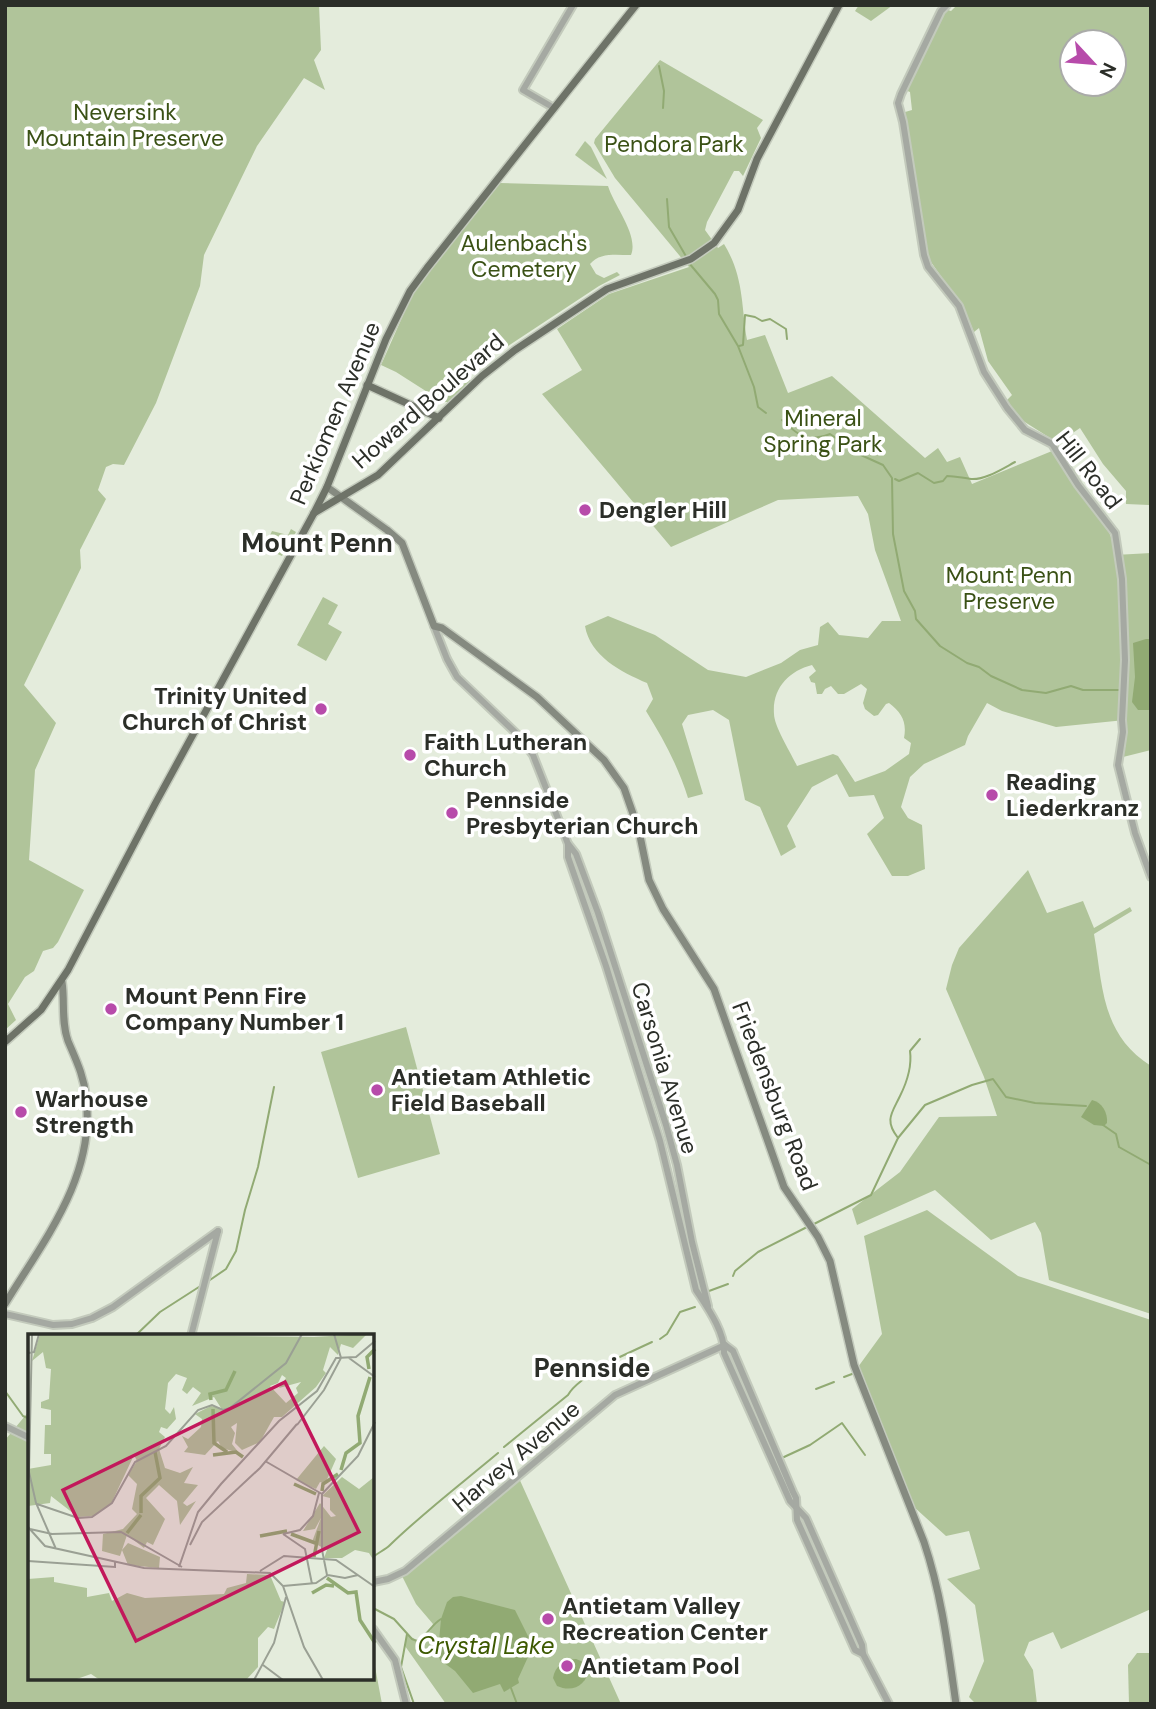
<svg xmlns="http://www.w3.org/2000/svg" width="1156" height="1709" font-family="'DM Sans',sans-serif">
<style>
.green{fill:#b0c49a;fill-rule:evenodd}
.water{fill:#91aa73}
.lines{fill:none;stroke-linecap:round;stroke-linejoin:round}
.stream{stroke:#91aa73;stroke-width:2}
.tertiary-casing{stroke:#c3cabc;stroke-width:10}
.secondary-casing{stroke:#c3cabc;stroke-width:10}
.primary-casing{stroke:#c3cabc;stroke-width:10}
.tertiary{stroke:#a5a9a2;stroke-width:6}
.secondary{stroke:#858a80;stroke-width:7}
.primary{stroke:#6e7368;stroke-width:7}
.poi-dot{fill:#b74baa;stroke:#fff;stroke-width:2.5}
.labels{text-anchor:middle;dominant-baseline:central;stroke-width:7;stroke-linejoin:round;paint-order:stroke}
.park-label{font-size:23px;fill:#3a5115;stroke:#fff}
.street-label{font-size:23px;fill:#2b2e28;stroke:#fff}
.poi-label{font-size:23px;font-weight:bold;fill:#2b2e28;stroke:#fff;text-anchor:start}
.water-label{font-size:24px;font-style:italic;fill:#3d5901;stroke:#fff}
.quarter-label{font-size:26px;font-weight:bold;fill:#2b2e28;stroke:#fff}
.inset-river{fill:none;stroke:#91aa73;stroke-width:3.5}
.inset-road{fill:none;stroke:#9aa094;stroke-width:2}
.view{fill:#c2185b;fill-opacity:0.15;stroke:#c2185b;stroke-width:3.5}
.inset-edge{fill:none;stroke:#2b2e28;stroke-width:3.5}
</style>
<rect width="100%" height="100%" fill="#e4ecdc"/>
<g class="green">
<polygon points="5,5 319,5 321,50 314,60 325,90 304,78 257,146 204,255 200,286 156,403 124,465 113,464 106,467 98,490 106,499 80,550 81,568 24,685 56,723 35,770 29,860 84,890 58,942 53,948 43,951 34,971 25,977 8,1004 16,1020 5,1030"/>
<polygon points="859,5 893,5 871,21 855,11"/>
<path d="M957,5H1151V509L1149,505L1126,504V491L1103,464L1080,428L1058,443L1020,419L1006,401L1012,395L988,361L979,328L974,332L964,309L926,255L905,112L912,110L910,92L905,90L945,12L948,10L951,11ZM1072,42H1114V84H1072Z"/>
<path d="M660,60L763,120L757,128L761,138L743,176L739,171H734L707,222L705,230L718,248L724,244C744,277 741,304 747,340L765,335L788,393L832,376L925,458L938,448L947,462L960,457L972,484L1052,451C1060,464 1068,477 1077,489C1093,513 1112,523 1115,555L1151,553V750L1123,757L1126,743L1125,720L1056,727L1002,711L987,703L968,736L965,745L924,764L910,777L901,807L908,818L922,825L925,869L908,876H892L867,834L884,818L874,795L849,797L837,774L812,787L787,826L796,847L781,856L760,807L745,800L729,720L713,710L688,715L682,724L703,794L688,798C678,766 664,740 646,711L653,699L647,683C621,672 590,656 585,626L608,616L655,635L708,670L746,677L781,663L800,650L818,645L820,627L828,622L839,635L868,638L882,621H901L875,550L868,514L858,496L778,500L671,547L542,394L582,370L557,329L609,294L689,267L615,178L594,143L595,139ZM812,665L816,671L809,677L811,682L815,683L817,694H822L825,689L831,686L838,694H844L861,684L867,689L863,703L865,709L874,716L878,715L886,704L889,703C902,713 907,722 904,738L911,743L909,754L885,771L855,782L838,756L833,754L797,766C791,753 774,726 774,714C772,688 789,671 812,665Z"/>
<polygon points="585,141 591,147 607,179 575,155"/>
<path d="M500,183L608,186C614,206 639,235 631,255C616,255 600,252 590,264L596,274L604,278L617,272L620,275L599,286L499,352L476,356L470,365V381L448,402H443L396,372L381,365L412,295L428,272Z"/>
<polygon points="291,529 296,532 282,556 264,548 272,531 288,535"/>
<polygon points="323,597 338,605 328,624 342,632 326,661 297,645"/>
<path d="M1028,870L1047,913L1083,901L1094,928L1130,907L1132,911L1094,934C1103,987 1101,1034 1151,1066V1314L1049,1280L1041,1233L1035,1222L991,1240L935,1190L857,1225L852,1209L900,1172L939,1117L997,1116L984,1077L946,989L952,965L959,948Z"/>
<polygon points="406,1027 440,1154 358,1178 321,1052"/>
<polygon points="927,1210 1018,1276 1151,1320 1151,1609 1061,1649 1053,1632 1029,1642 1024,1655 1033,1670 1037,1704 976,1704 969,1697 984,1661 975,1605 947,1579 980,1569 969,1531 946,1536 914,1507 858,1367 882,1334 864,1236"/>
<polygon points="30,1410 30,1679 373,1679 373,1656 382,1704 5,1704 5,1440"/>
<polygon points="518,1476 621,1704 446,1704 405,1646 407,1634 417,1641 430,1631 433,1624 416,1604 401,1574"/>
<polygon points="1137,1653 1151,1653 1151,1704 1129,1704 1128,1665"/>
</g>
<g class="water">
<polygon points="1146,639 1151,639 1151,710 1138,710 1132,702 1135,677 1133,643"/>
<path d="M1092,1100C1102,1102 1108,1113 1107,1123L1104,1126L1094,1125L1081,1117Z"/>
<polygon points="461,1596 515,1610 533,1646 518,1679 519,1683 504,1692 500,1684 473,1693 455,1671 440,1660 438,1652 441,1619 447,1602 453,1597"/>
<path d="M576,1659L586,1663L589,1668C587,1685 573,1693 557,1686L553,1678C555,1666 564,1660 576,1659Z"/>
</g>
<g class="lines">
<g class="stream">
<polyline points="659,66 664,91 663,108"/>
<polyline points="667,199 669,227 687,258"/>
<polyline points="689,263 715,294 718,300 719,314 738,346 754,387 758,407 766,413"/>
<polyline points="739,346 743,345 745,315 755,317 762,321 770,319 786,329 787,339"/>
<path d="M782,420C799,436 806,443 830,434L861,455L883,465L892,478L893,534L904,591L915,611L916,619L940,646L967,663L979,667L991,676L1022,690L1046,693L1071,686L1083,690H1120"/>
<path d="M895,479L899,481L918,473L934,483L943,481L947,476C956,476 962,478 971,479C985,480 1002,469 1015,462"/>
<polyline points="1103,1125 1116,1134 1119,1147 1151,1165"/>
<polyline points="898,1138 925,1105 972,1085 993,1079 1006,1097 1035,1103 1086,1106"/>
<path d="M814,1224L871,1195L898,1138C884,1120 892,1113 900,1096C907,1082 912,1066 910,1051L920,1039"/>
<polyline points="733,1276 735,1271 758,1252 809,1226"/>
<polyline points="207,1282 226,1269 236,1251 245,1210 258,1167 274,1087"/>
<polyline points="709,1291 728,1284"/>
<polyline points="135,1336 160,1312 202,1285"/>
<polyline points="660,1339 667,1334 680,1312 695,1307"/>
<polyline points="609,1362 652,1342"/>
<polyline points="844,1377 852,1374"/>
<polyline points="816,1389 834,1382"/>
<polyline points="5,1391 23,1416 30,1419"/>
<path d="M504,1447L568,1395C574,1383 589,1378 595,1367L601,1366"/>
<polyline points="784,1457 810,1445 842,1423 865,1455"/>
<path d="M373,1557C379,1552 385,1550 390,1545C424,1512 461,1484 498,1453"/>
<path d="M373,1608L394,1619L412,1639L417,1641C428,1635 431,1625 441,1619"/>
<polyline points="407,1634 401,1667 414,1704"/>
<polyline points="511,1688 517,1704"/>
</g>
<defs>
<g id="tertiary">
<polyline points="947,5 941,11 901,94 898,103 903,122 924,255 928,267 959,306 984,372 1007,408 1025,430 1052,444 1078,485 1115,533 1122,579 1125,660 1122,720 1123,732 1118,765 1135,833 1151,877"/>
<polyline points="554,108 523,90 573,5"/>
<path d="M434,626L447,659L457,677L518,735L533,755L568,844V857L606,966L660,1141L696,1290C707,1307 725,1332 724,1353L790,1501L806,1518L862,1645L863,1654L889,1704"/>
<polyline points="569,845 576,854 598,913 666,1125 677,1165 692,1242 708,1306"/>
<polyline points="5,1314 53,1325 72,1324 92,1318 113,1307 218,1231"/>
<polyline points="191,1336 218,1231"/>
<polyline points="725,1345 733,1351 793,1492 796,1498 797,1520 855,1650 863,1654"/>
<polyline points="5,1426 30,1438"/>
<polyline points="373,1582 388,1579 405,1571 615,1395 725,1345"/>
<polyline points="373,1629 395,1660 406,1704"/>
</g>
<g id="secondary">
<path d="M327,487L387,530L402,543L434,626L442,628L537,697L604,760L624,788L639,831L649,880L663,909L714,989L784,1187L818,1237L830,1261L854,1365L924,1542C942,1596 948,1648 956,1704"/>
<path d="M5,1304C44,1240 96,1176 86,1097C84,1076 76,1060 68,1041C61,1022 65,1001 62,982"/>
</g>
<g id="primary">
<polyline points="367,385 439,418"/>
<polyline points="314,513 378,475 482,376 515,350 607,289 691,259 714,243 738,210 757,159 839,5"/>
<polyline points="5,1042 41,1010 68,970 155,804 314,513 327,487 386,339 410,291 427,268 636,5"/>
</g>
</defs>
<use href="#tertiary" class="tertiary-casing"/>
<use href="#secondary" class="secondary-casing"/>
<use href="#primary" class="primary-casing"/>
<use href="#tertiary" class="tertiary"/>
<use href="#secondary" class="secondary"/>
<use href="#primary" class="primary"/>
</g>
<g class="poi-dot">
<circle cx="585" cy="510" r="7"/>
<circle cx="321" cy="709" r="7"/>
<circle cx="410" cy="755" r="7"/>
<circle cx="992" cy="795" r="7"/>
<circle cx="452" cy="813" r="7"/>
<circle cx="111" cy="1009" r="7"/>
<circle cx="377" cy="1090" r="7"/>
<circle cx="21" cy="1112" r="7"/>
<circle cx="548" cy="1619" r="7"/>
<circle cx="567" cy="1666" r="7"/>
</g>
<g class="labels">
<g class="park-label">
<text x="125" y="112">Neversink<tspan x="125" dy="26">Mountain Preserve</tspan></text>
<text x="674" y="144">Pendora Park</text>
<text x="524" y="243">Aulenbach's<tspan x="524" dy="26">Cemetery</tspan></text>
<text x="823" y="418">Mineral<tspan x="823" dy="26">Spring Park</tspan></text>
<text x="1009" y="575">Mount Penn<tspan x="1009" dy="26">Preserve</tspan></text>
</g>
<g class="street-label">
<text transform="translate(428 401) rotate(-41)">Howard Boulevard</text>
<text transform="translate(335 413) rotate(-67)">Perkiomen Avenue</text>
<text transform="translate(1089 470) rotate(52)">Hill Road</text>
<text transform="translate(665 1068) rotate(73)">Carsonia Avenue</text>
<text transform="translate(775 1096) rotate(69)">Friedensburg Road</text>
<text transform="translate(516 1456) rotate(-40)">Harvey Avenue</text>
</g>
<g class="poi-label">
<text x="599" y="510">Dengler Hill</text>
<text x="307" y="696" text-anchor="end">Trinity United<tspan x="307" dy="26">Church of Christ</tspan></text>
<text x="424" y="742">Faith Lutheran<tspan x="424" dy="26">Church</tspan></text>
<text x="1006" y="782">Reading<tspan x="1006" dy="26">Liederkranz</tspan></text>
<text x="466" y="800">Pennside<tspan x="466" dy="26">Presbyterian Church</tspan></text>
<text x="125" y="996">Mount Penn Fire<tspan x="125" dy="26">Company Number 1</tspan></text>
<text x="391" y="1077">Antietam Athletic<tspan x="391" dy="26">Field Baseball</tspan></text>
<text x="35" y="1099">Warhouse<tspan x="35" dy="26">Strength</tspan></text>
<text x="562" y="1606">Antietam Valley<tspan x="562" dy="26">Recreation Center</tspan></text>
<text x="581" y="1666">Antietam Pool</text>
</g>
<g class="water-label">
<text x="486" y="1645">Crystal Lake</text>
</g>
<g class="quarter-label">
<text x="317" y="543">Mount Penn</text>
<text x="592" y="1368">Pennside</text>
</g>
</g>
<g transform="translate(28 1334)">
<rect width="346" height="346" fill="#e4ecdc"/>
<path d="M12,0L286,3L339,0L325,14L313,10L310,21L302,13L295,36L298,39L288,53L254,83H246L232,108L214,116L207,109L209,89L203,93L207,99L204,110L211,119L194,114L190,107L177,121L156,118L160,113L154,102L160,105L173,93L174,85L167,80L183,72L193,74L186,63L164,72L173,59L165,53L159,60L154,56L159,44L148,40L140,49L137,75L142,80L146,73L148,85L139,95L133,93L131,98L137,103L131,115L137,134L152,139L165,133L156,149L170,151L155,169L159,172L168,167L152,191L149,167L131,151L118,164L137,185L125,211L119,208L116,214L99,201L92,222L74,217L75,200L95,195L109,180L104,175L109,150L100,141L109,127L106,121L83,170L65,182L50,183L23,162L22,169L0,172V135L23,131V120H16L17,91H23V76L13,74V68L21,65L23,35L18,34L15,18L4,27ZM254,41L258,44L251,54L273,48L268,54L270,59L258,69L242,52L250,49ZM296,112L308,125L297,150L292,148L288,155L268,146ZM314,143L331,155L346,143V227L341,219L327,216L314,224H296L299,216L284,208L293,184L287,195L275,197L292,169L303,183L308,182L302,176V164L294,162ZM100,209L132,223L131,234L100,231L94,216ZM219,240L242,241L253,267L257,268L246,295L240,293L230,304V333L218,346H72L63,340L46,346H0V245L26,243V248L59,254V263L81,259L84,267L99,259L117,264L196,260L199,254L218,249Z" fill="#b0c49a" fill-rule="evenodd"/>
<path class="inset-river" d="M341,35L339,23L347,15M183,66L182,60L198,56L207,37M185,75L186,109L199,118M185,121L208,118L215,123M313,136L318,119L332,109L330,82L342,43M266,150L288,160M294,157L295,150L310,140M113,179V162L132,144L127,118M99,199L113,181M263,200L290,210M232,202L259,197M286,223L291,197M299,244L320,259L328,258L332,286L347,309M284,259L298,251L306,252"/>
<path class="inset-road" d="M4,0L1,138L8,169L28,215M0,19L6,18L11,0M321,24L347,43M269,91L296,56L313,24L306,0M237,127L294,160M9,170L50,184L64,183L84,169L107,128L138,112L170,76L184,71L195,76L202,74L258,29L274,0M0,193L17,212L116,234L242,239L255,252L276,313L295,346M2,195L24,200L93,198L154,233M255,200L272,196L285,182L291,159M255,200L277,215L284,250M162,211L174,188L232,134L269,90M0,227L87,233V228M151,233L170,178L193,150L251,87L289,57L308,24L328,23L347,7M232,237L256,222L308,226L347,253M299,241L294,216V160L330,122L347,88M255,252L288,249L300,241L317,244L330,241M235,331L255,346M226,346L246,309L258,263"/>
<path class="view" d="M257,48L331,198L108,307L35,156Z"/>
<rect width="346" height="346" class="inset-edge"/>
</g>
<rect width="1156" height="1709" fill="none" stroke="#2b2e28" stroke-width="14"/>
<g transform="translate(1093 63) rotate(116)"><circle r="33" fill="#ffffff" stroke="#aaaba9" stroke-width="2"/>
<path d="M0-5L12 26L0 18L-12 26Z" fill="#b74baa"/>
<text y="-10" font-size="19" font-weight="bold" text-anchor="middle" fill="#2b2e28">N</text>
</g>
</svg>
